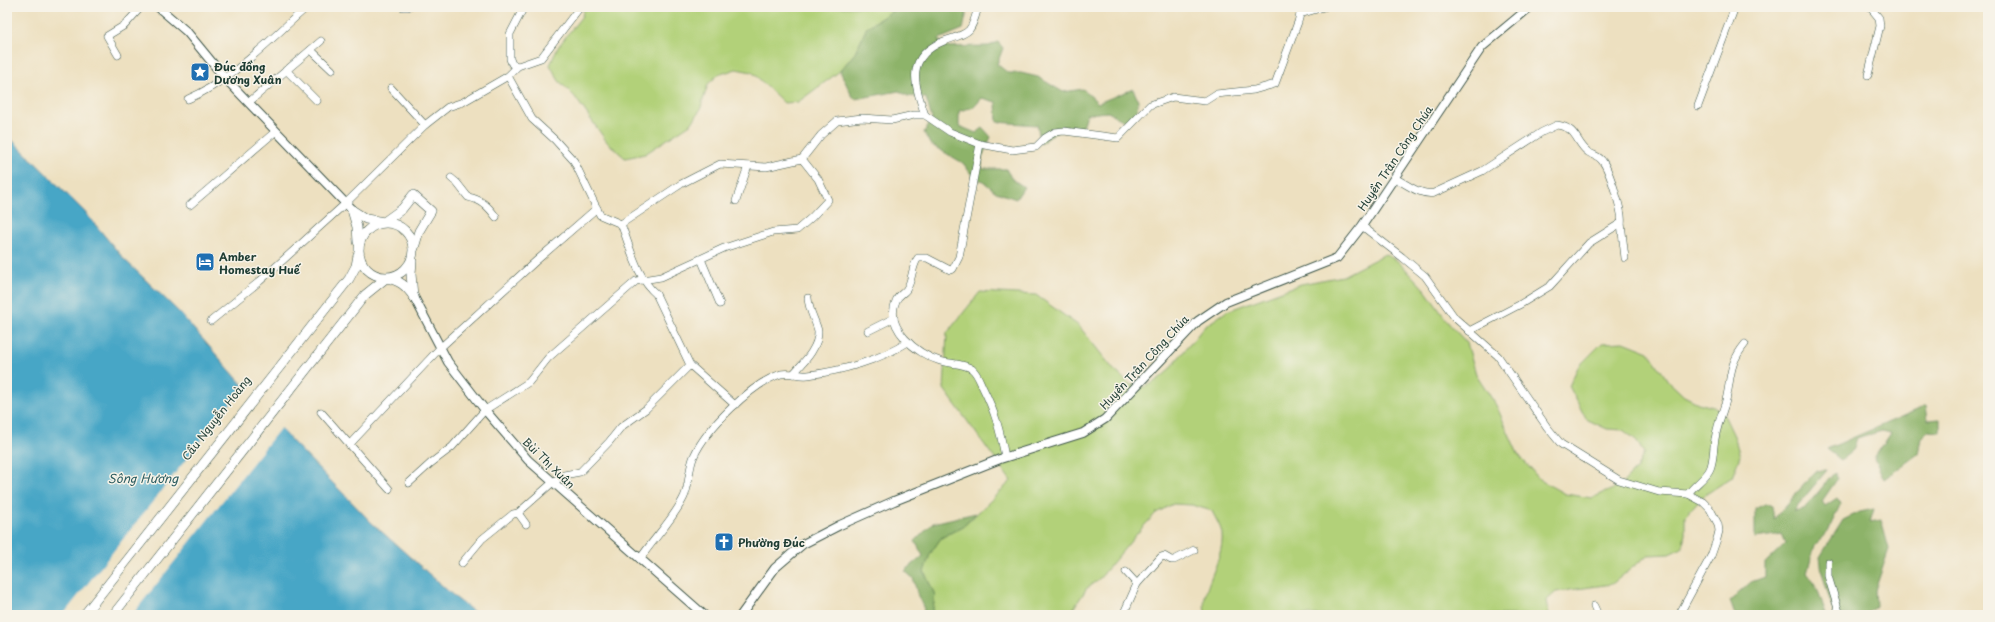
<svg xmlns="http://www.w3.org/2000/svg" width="1995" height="622" font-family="'Playpen Sans',sans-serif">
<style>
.green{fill:#b2d179;stroke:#688756}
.forest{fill:#8db369;stroke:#56784e}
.water{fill:#47a6c6;stroke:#33727d}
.pier{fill:#ede0c0}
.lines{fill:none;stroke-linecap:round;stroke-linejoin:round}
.minor-casing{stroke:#3e5549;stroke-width:8}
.tertiary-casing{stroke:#3e5549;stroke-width:10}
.secondary-casing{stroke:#3e5549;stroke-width:10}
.minor{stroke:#fff;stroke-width:7}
.tertiary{stroke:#fff;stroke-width:8}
.secondary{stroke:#fff;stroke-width:9}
.labels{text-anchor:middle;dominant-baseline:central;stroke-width:3;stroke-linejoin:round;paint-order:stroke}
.poi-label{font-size:11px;font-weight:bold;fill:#1f3d34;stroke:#f7f3e8;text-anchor:start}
.street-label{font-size:11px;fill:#1f3d34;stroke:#f7f3e8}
.water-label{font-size:12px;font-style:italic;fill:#2b5c60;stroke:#f7f3e8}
</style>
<rect width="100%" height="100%" fill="#f7f3e8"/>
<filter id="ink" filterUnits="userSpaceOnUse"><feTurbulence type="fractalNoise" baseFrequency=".025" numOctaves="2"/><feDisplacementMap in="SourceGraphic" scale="8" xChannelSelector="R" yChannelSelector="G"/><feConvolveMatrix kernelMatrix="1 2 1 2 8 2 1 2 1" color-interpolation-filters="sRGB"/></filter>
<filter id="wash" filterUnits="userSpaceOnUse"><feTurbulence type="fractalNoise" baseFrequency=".012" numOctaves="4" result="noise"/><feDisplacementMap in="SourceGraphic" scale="16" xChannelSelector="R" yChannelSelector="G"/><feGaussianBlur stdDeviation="0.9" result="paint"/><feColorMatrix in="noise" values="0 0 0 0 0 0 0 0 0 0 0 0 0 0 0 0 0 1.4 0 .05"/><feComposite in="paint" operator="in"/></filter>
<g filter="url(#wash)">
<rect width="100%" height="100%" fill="#ede0c0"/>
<g class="green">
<polygon points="584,7 899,7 867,27 855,53 840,71 798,102 784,103 752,72 736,69 718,75 708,84 700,110 692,123 645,154 625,158 607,142 575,97 559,81 550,65 558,47 582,16"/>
<path d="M1385,254L1399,262L1425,290L1450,325L1467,343L1476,374L1496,405L1518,454L1540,480L1565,494L1592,498L1620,486L1637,468L1644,453L1635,439L1623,430L1607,429L1586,419L1569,386L1578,367L1602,343L1624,342L1649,352L1668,381L1684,396L1698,403L1717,408L1725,417L1734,436L1740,456L1732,477L1702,497L1685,516V534L1682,548L1669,554L1648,555L1612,584L1556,592L1547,600L1549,615H1206C1197,592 1225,561 1222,534C1221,526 1215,518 1212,511L1192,505L1173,504L1156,513L1141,529L1100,578L1087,588L1069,615H932L935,595L924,571L930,554L941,538L965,525L1011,481L944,389L947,333L980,292L1036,295L1079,326L1113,369L1131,385L1145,387L1156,381L1166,373L1204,327L1227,311L1301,284L1343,276Z"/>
</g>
<g class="forest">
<polygon points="899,7 968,7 963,29 939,39 943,47 989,46 998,42 1003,48 997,64 1008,73 1021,73 1038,77 1063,92 1083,89 1098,103 1133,89 1138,100 1137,114 1126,122 1108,112 1087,114 1082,130 1062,127 1041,144 1037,125 997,122 996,102 982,98 974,107 959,111 959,126 976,133 983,128 991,137 982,157 982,169 1006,169 1012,179 1024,187 1016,199 996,192 983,181 974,178 963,163 930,144 924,132 932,119 926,98 908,96 899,91 855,99 851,94 840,71 855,53 867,27"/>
<polygon points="1926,406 1928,420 1940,419 1940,432 1927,431 1921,438 1918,454 1884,479 1874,458 1891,433 1882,431 1857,438 1853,450 1841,460 1827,449"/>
<path d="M1827,470L1793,511L1804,509L1835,472L1838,478L1822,501L1825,506L1837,498L1841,503L1828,531L1815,545L1807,573C1818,586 1821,599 1826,615H1735L1730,601L1751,582L1765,577V563L1786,543L1782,534L1755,538V509L1765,504L1772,506L1774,519L1816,471Z"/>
<polygon points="1874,509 1870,522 1881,520 1889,549 1875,590 1876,606 1865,615 1834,615 1822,572 1820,557 1843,520 1860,512"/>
<polygon points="976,513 965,525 941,538 930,554 924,572 935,595 932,615 923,615 924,609 918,596 913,578 905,571 923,556 915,541 933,523"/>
</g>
<polygon class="water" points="7,135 84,211 124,259 179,312 292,441 372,523 456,598 478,615 7,615"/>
<polygon class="pier" points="245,385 282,426 132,615 63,615"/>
</g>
<g filter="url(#ink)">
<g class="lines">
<defs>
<g id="minor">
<polyline points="403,7 408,7"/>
<polyline points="1300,14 1324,7"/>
<polyline points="311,50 332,70"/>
<polyline points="118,55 107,36 125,25 141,7"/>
<polyline points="518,66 512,64 510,59 510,34 524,7"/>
<polyline points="286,70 317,101"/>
<polyline points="1868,75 1880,26 1879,18 1870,7"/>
<path d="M508,76L532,119L555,140L574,161L600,215L621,224C630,246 637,278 656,294L690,365L735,405"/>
<polyline points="391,88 425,125"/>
<path d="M188,99C233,80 270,39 307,7"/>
<polyline points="249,102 321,41"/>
<polyline points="1698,106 1735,7"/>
<path d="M925,115C914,83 905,57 944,41C952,38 963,36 969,30C974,24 976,14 978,7"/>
<path d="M980,144L959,257L953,269L950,270L927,258H918C911,267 913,281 906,290C903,294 898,295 896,301C884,328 917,354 940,361C949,364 964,363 972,369C978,374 980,382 983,388C995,412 1000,430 1005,457"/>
<path d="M451,178L457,183L468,197C482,200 488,206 496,217"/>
<path d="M1395,178C1406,184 1421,196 1434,193L1482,171L1542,132L1557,125C1578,128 1575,142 1588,152C1594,156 1599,155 1603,162C1609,170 1624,215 1621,223L1589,243L1550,286L1519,305L1469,331"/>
<polyline points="736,201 748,166"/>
<polyline points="190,205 276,131"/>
<polyline points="1621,223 1625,258"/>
<polyline points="621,224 681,184 720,164 766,167 802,159 821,135 837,121 862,118 892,120 914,115 925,115 950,132 980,144 1012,150 1036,147 1045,138 1055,132 1064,131 1118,138 1150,105 1173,97 1205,101 1216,94 1254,90 1275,84 1298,22 1302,7"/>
<polyline points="1362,226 1402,257 1425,276 1455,318 1498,356 1547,427 1561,444 1619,480 1659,492 1688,494 1703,502 1710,509 1718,524 1719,531 1717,539 1711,556 1679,615"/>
<polyline points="701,259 720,304"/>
<polyline points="211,321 260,281 346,203 425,125 448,107 463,102 508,76 518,66 541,58 580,7"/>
<polyline points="868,331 894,318"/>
<path d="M793,374C803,363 819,348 818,331C816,321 809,312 808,298"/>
<polyline points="321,412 389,489"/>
<polyline points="349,445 440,348 536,261 597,208"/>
<polyline points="409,483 431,463 452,447 485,410 529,382 548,358 636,281 661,277 724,248 773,232 797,230 812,217 828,200 818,179 802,159"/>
<path d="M1688,494C1694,485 1706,478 1710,469C1714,460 1713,449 1715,439C1717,427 1721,416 1725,404C1732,379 1727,366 1745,344"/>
<polyline points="518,513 552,483 564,475 580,472 609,442 621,427 646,409 690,365"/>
<path d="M640,559C654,538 673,520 684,497C690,484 688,469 694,456C706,429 752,383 781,374C790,372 799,376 808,375C842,371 880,360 908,342"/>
<polyline points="1828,562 1828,576 1840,615"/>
<polyline points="462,563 482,539 513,514 518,513 526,524"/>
<polyline points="1137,584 1161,557 1164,556 1171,560 1174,560 1194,550"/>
<polyline points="1594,606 1598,615"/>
<polyline points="1123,615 1137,584 1126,572"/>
</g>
<g id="tertiary">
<polyline points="158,7 187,32 224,77 352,210"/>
<polyline points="414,297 448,362 485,410 528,460 704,615"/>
<polyline points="741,615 775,568 803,544 840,525 894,501 1000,459 1083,433 1105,419 1198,321 1226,302 1337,258 1362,226 1482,47 1530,7"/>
</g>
<g id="secondary">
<polyline points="352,210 366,219 384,222 402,209 413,195 431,211 419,231 414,248"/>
<polyline points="352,210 357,227 358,242"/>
<circle cx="386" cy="250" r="27"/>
<polyline points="412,261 411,274 413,296"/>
<polyline points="84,615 349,279 356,266 358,255"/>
<path d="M113,615L365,295L386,278C400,280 406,286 414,297"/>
</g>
</defs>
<use href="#minor" class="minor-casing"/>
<use href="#tertiary" class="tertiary-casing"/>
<use href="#secondary" class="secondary-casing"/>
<use href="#minor" class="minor"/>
<use href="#tertiary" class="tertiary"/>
<use href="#secondary" class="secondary"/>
</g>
</g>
<defs>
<symbol id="sight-square" viewBox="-11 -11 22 22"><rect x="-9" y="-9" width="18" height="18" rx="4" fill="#1f6fb2" stroke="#f7f3e8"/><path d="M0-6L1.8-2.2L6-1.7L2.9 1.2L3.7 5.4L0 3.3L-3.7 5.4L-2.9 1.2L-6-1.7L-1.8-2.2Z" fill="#fff"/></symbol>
<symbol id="hotel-square" viewBox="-11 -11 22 22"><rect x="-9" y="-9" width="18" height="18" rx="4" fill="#1f6fb2" stroke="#f7f3e8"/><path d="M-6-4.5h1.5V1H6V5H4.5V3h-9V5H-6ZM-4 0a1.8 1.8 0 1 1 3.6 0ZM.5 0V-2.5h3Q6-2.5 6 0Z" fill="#fff"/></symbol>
<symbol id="church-square" viewBox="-11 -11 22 22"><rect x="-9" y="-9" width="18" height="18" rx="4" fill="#1f6fb2" stroke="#f7f3e8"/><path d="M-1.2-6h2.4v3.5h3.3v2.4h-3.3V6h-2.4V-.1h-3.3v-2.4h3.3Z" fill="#fff"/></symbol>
</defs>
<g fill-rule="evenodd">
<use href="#sight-square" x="189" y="61" width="22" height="22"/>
<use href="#hotel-square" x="194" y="251" width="22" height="22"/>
<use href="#church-square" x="713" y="531" width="22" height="22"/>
</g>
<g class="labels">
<g class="poi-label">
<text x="214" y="66">Đúc đồng<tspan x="214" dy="13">Dương Xuân</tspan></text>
<text x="219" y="256">Amber<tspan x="219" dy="13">Homestay Huế</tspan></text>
<text x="738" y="542">Phường Đúc</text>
</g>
<g class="street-label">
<text transform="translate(1395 158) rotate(-56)">Huyền Trân Công Chúa</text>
<text transform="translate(1144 362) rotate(-47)">Huyền Trân Công Chúa</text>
<text transform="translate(216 418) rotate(-52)">Cầu Nguyễn Hoàng</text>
<text transform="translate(549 463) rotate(44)">Bùi Thị Xuân</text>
</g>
<g class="water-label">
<text x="143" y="478">Sông Hương</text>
</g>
</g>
<rect width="1995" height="622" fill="none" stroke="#f7f3e8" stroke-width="24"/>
</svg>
